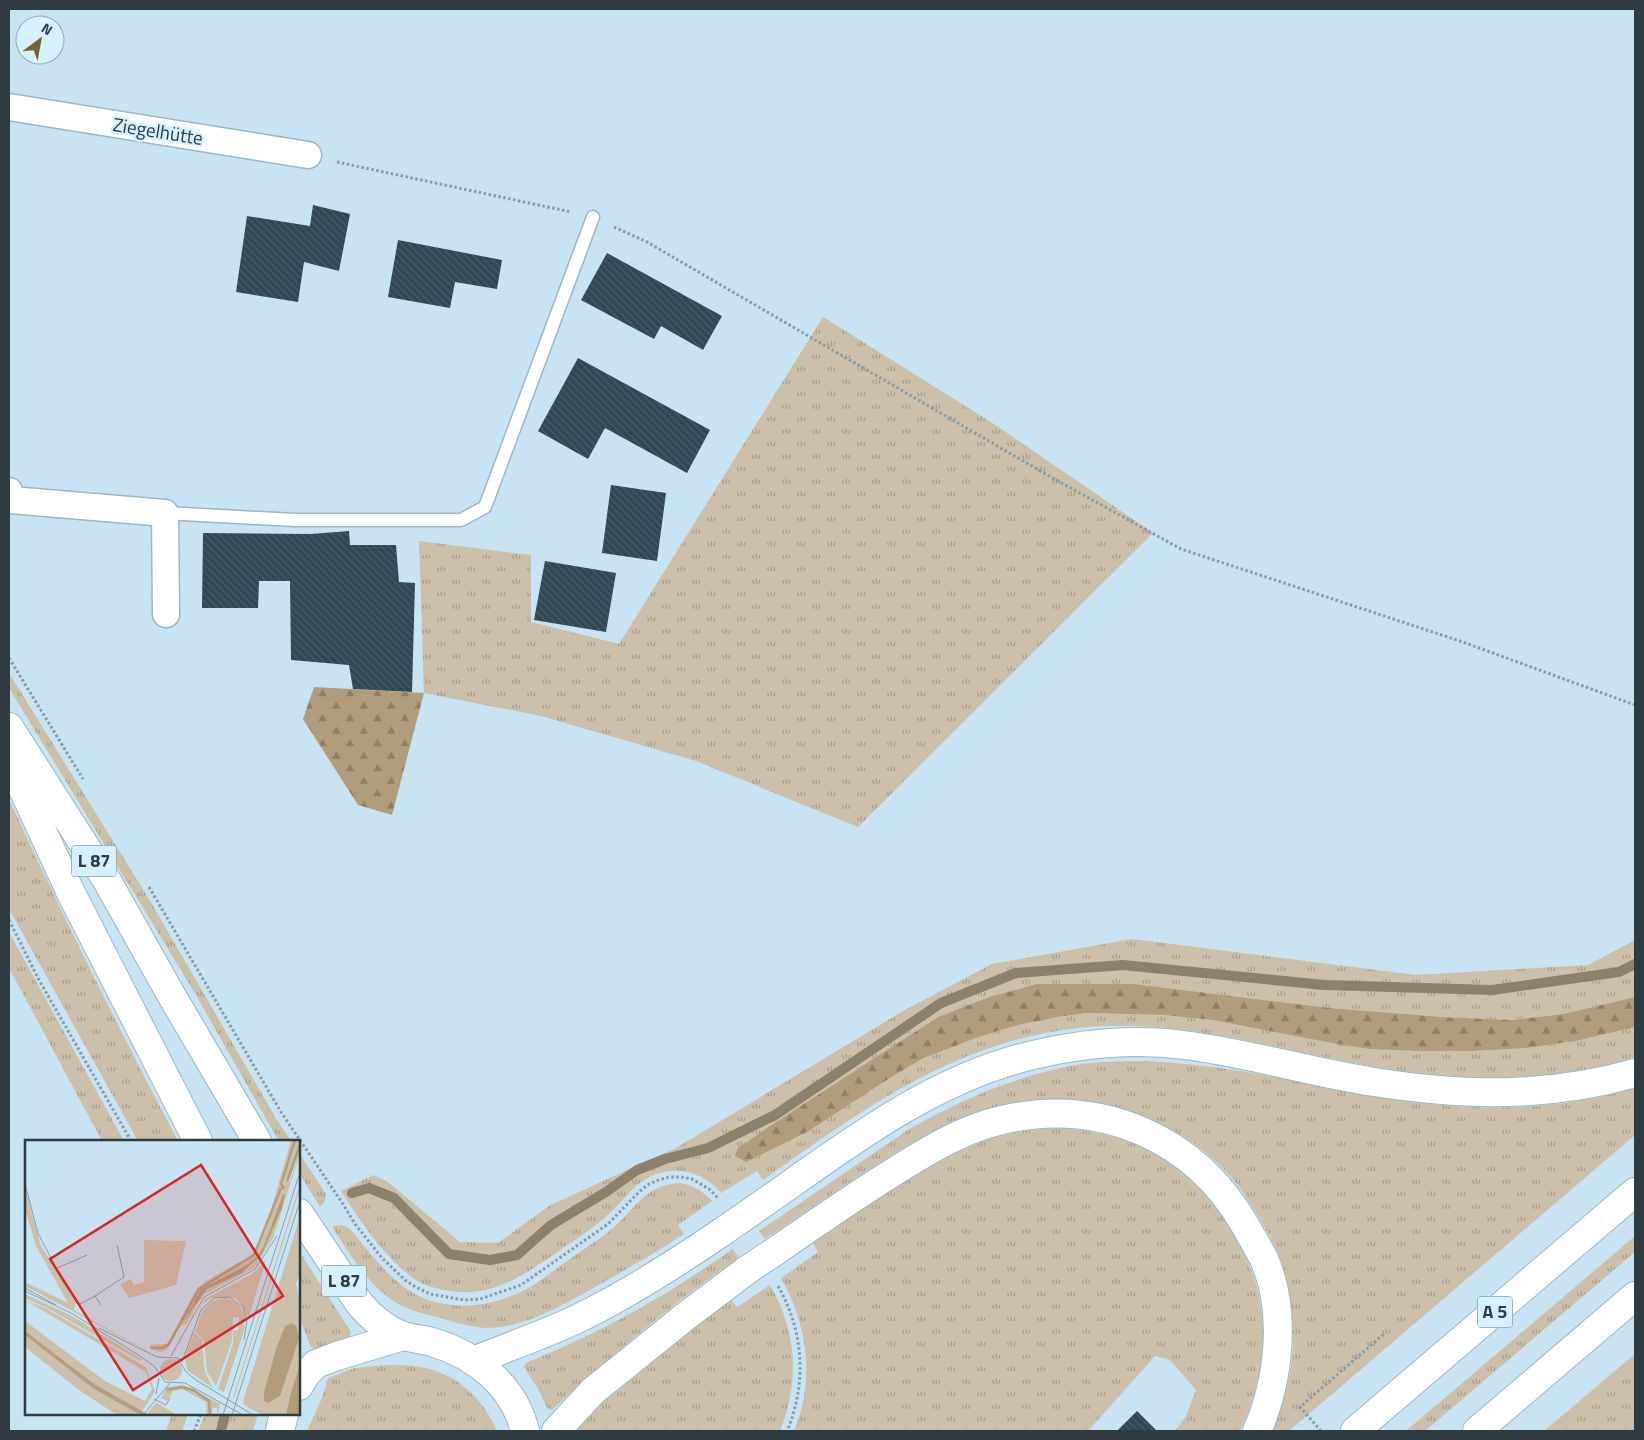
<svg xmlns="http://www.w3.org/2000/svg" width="1644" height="1440" viewBox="0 0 1644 1440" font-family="'Titillium Web',sans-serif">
<defs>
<pattern id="grass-tufts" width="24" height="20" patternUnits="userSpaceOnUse" patternTransform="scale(1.25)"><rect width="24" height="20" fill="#ccc0ab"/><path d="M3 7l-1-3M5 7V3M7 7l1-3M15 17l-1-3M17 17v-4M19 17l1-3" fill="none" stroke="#a69d8d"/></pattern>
<pattern id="forest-firs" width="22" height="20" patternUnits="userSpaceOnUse" patternTransform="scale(1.25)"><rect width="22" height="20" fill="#b19d7b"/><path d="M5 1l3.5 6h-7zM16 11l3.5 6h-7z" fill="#908166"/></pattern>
<pattern id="building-back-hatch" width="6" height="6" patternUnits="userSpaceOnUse" patternTransform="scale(1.25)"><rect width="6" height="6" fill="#304854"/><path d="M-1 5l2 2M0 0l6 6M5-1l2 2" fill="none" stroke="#465b65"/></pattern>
</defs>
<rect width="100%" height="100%" fill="#c8e3f1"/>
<g fill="url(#grass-tufts)">
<path d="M823,317L994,424L1153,533L858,827L696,761L541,716L424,693L419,541L531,555V622L619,644Z"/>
<path d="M9,673L149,899L277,1120L291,1141H279L277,1138L196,995L9,688Z"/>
<path d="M9,799C62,915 119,1029 178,1141H138L9,909Z"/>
<path d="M9,932L124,1141H102L9,968Z"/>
<path d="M1132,939L1416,975L1588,965L1635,940V997L1563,1014L1512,1020L1443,1017L1330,1008L1134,984L989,997L938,1017L869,1063L746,1162L809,1131L893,1076L924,1058L976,1038L1014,1026L1058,1017L1087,1013L1163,1015L1213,1020L1369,1049L1414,1051H1473L1527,1048L1576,1041L1635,1027V1057C1591,1071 1527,1080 1480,1079C1446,1077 1410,1072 1375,1067C1277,1050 1180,1017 1079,1028C955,1041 862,1110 763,1180L757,1171L721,1193C700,1167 664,1163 637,1185C625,1196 615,1210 602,1220C589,1231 573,1241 559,1251C524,1275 490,1300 445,1290C435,1288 425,1286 416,1280C386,1260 360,1221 341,1191L373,1175L388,1182L460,1242L498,1243L549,1206L640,1164L676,1148L903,1011L992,964Z"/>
<path d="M1147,1061C1186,1063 1225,1068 1264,1075C1300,1081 1336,1091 1372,1096C1460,1111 1549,1114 1635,1088V1135L1289,1431H1273C1283,1403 1293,1372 1293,1342C1292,1318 1291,1293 1284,1270C1278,1250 1267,1231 1256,1213C1248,1200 1241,1188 1231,1177C1174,1112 1083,1087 1001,1106C961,1114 923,1136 889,1157C846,1183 806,1212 765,1239L759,1231L908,1130C961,1099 1020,1074 1082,1064C1104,1061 1125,1061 1147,1061Z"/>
<path d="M1052,1128C1106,1129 1160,1147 1198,1185C1213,1200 1225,1219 1236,1238C1252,1265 1262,1295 1263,1328C1264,1364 1255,1398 1240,1431H1175L1186,1416L1196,1390L1170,1360L1155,1356L1088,1431H794C815,1381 808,1325 781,1278L818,1252L813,1243L877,1199L941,1159L989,1139L1022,1131Z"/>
<path d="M299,1153L326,1194L325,1201L320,1207L299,1173Z"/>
<path d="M680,1183C693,1185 703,1191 712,1201L678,1225L684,1234C655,1253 625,1270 595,1287C563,1305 525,1328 486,1328C470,1327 453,1322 438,1317C420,1313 403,1309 389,1298C365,1280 348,1251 332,1227C339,1224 343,1224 350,1229C368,1250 386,1276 410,1291C445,1313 488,1308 523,1291C538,1283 553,1271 567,1261C582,1250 599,1240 613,1228C637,1207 645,1185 680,1183Z"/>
<path d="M1635,1236V1252L1425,1431H1406Z"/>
<path d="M733,1249L739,1258C672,1303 611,1356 552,1410L547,1408L538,1389L524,1367L526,1363C547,1354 568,1345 589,1335C639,1311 687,1281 733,1249Z"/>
<path d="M299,1251L351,1332L349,1338L315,1349L311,1347L299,1317Z"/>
<path d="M770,1285C797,1331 800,1382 780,1431H573L589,1412L663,1350L731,1300L737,1307Z"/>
<path d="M1635,1354V1431H1544Z"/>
<path d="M385,1365C397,1365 408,1365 420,1367C456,1373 483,1398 497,1431H307L322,1398L328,1378L355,1368Z"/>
<path d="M172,1414H188L182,1431H166Z"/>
<path d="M205,1414H258L253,1431H198Z"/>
</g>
<g fill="url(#forest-firs)">
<path d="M314,687L424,693L392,815L358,805L303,719Z"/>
<path d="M1037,984H1134L1330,1008L1443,1017L1512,1020L1563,1014L1635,997V1027L1576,1041L1527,1048L1473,1051H1414L1369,1049L1332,1043L1213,1020L1163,1015L1087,1013L1058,1017L1014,1026L976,1038L924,1058L893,1076L809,1131L746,1162L735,1156L738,1148L770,1126L938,1017L989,997Z"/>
</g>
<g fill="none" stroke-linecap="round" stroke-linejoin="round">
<g stroke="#8c816b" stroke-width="10">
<path d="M352,1193L369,1188L394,1198L449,1254L490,1260L517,1255L551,1225L606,1192L637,1170L665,1159L708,1148L775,1115L941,1003L1016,973L1123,965L1324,985L1492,990L1619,972L1635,964"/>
<path d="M221,1431L225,1414"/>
</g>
</g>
<g fill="url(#building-back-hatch)">
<path d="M313,205L350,214L339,271L304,262L298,302L236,292L247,216L310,226Z"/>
<path d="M398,240L502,260L497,289L455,282L450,308L388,297Z"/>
<path d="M607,253L722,316L703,350L661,326L654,339L581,300Z"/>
<path d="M578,358L710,430L687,473L605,428L588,459L538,431Z"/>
<path d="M611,485L666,493L657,561L602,553Z"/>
<path d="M349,531L350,545H396L399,582L415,583L412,692L353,689L349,665L291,660L290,581H259L258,608H202L203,533L311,534Z"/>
<path d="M545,561L616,573L606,632L534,620Z"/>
<path d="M1137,1411L1157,1431H1117Z"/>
</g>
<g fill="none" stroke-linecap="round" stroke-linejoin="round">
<g stroke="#9db7c5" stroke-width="15">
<path id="lane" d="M165,513L295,520H461L485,507L593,217"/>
</g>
<g stroke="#9db7c5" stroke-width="29">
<g id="street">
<path d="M9,107L308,155"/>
<path d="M9,491L11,500L165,513L166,614"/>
</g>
</g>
<g stroke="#9db7c5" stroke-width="30">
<g id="primary">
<path d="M9,727L106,879L173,998L257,1141"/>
<path d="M9,759L70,891L198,1141"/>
<path d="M299,1213L359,1303C370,1316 385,1329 401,1335C411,1339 422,1339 432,1342C476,1355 514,1386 525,1431"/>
<path d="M299,1386L306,1374L316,1364L337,1356L403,1336"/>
<path d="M280,1431L284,1414"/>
</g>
</g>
<g stroke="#9db7c5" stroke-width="30">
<g id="highway">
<path d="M748,1214C834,1155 922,1083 1025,1057C1076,1044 1132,1038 1184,1045C1248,1053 1310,1072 1374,1082C1464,1096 1547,1098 1635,1073"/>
<path d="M774,1252C813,1225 852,1198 892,1173C927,1151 962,1129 1002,1120C1101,1097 1195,1138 1245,1225C1251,1236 1258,1247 1264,1259C1287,1311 1279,1381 1257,1431"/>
<path d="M473,1361C508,1347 543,1335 577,1319C627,1295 675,1264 722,1232"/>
<path d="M556,1431L593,1391L686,1316L747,1270"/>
<path d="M1355,1431L1635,1192"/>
<path d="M1477,1431L1635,1296"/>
</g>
</g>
<g stroke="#889ca7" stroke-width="3" stroke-dasharray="2.5 2.5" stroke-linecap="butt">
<path d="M337,162L571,212"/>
<path d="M614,227L647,242L1042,472L1181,549L1460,641L1635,705"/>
<path d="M9,658L83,779"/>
<path d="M149,887L281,1112L343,1204L355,1224L382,1258L405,1280L414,1286L430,1294L464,1300L480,1299L521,1285L608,1224L640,1191L649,1184L659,1180L669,1177H681L692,1179L709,1189L718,1198"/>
<path d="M9,920L39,980L131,1141"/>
<path d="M778,1286C804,1331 807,1384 787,1431"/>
<path d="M194,1431L201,1414"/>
<path d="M1321,1431L1300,1407L1385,1333"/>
</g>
<use href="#lane" stroke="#fff" stroke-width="12"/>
<use href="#street" stroke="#fff" stroke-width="26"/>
<use href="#primary" stroke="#fff" stroke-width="28"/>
<use href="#highway" stroke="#fff" stroke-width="28"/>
<g stroke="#9db7c5" stroke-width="30" stroke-linecap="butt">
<g id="highway-bridge">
<path d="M722,1232L748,1214"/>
<path d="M747,1270L774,1252"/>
</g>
</g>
<use href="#highway-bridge" stroke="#fff" stroke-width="28"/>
</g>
<g text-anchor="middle" stroke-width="5" stroke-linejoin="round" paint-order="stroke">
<g fill="#d5f0ff" stroke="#62717a" stroke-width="1">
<rect x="71.5" y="845.5" width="45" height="31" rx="4"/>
<rect x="321.5" y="1265.5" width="45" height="31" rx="4"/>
<rect x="1477.5" y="1296.5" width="35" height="31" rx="4"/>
</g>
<g font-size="18" font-weight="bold" fill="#303b41">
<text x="94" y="867">L 87</text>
<text x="344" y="1287">L 87</text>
<text x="1495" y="1318">A 5</text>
</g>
<g font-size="19" fill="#303b41" stroke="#d5f0ff">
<text transform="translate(158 131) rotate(9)" y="7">Ziegelhütte</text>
</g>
</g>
<g transform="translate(25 1140)">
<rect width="275" height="275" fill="#c8e3f1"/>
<path d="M266,0H275L261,42H265L275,9V14L248,98L229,128L178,155L162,183L152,189L142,210L136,212L124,208L126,205L142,204L171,150L182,140L226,116L240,91ZM258,55L260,56L257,68L233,120L215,134L182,149L158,181L176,149L222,125L232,117L239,105ZM275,44V49L209,258L208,257ZM0,48L16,106L51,162L49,170L123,211L0,146V142L43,163L11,106L0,69ZM275,76V132L271,144L275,160V275H237L218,264L219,258ZM119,100L161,101L151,145L104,158L95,144L106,139L109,145L119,142ZM241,120L224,177L211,158H186L178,164L165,188L180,159L227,134ZM0,154L47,176L118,220L115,221L24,169L0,158ZM202,158L213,164L220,174L219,191L199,252L193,249L208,203V190H213L214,177H208L207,201L191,246L182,232L179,201L170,191L177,172L187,161ZM0,160L22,169L121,227L130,251L115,275H92L54,250L0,207V181L80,241L120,261L127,249L121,232ZM169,192L177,200L180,232L188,248L163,231L160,219ZM135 230a11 11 0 1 1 22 0a11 11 0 1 1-22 0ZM159,245L195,264L193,275L192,268H188L186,275H182L181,262L157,249L148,251L142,261L136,258L142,247ZM131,263H132L152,275L122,274Z" fill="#ccc0ab" fill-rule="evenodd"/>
<path d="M275,1V9L263,43L261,40ZM258,54L260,55L257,68L236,116L215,134L182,149L158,182L176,149L222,125L232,117L239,105ZM266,183L271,186L274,198L255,256L243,263L239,261V252L252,206L260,187ZM275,224V275H261L266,253Z" fill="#b19d7b"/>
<path d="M0,191L69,244L124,275H116L69,249L0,195Z" fill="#b39f7d"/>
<path fill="none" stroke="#b39f7d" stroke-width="2.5" d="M259,49L256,44L270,0M126,208H138L144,204L174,149L229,115L256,48M142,250L156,247L168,250L184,261L185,275"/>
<path fill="none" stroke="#8ba0ab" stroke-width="1" d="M0,44L13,93L40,145L55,164L70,156L76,165M30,129L62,115M0,148L31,165M0,151L48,174L118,218L130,227L140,242L160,243L218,275M70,156L99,137L92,105M74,188L132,217L153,218L161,232L171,240L228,275M146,216L179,157L230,129L252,96M157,222L176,170L189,158L204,157L218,167L222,180L219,200M131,254L134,238M129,259L141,265L145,258M118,275L145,243M198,275L275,32M207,275L275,61"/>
<path fill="#d62828" fill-opacity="0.15" stroke="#d62828" stroke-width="2.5" d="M176,25L258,156L108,250L25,119Z"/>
<rect width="275" height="275" fill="none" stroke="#303b41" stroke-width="2.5"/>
</g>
<rect width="1644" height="1440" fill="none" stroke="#303b41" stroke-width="20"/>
<g transform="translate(40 40) rotate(32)"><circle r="24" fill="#d5f0ff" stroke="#93a8b3"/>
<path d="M0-4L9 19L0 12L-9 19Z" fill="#7a6132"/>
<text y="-8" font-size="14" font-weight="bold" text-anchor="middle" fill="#303b41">N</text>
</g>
</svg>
